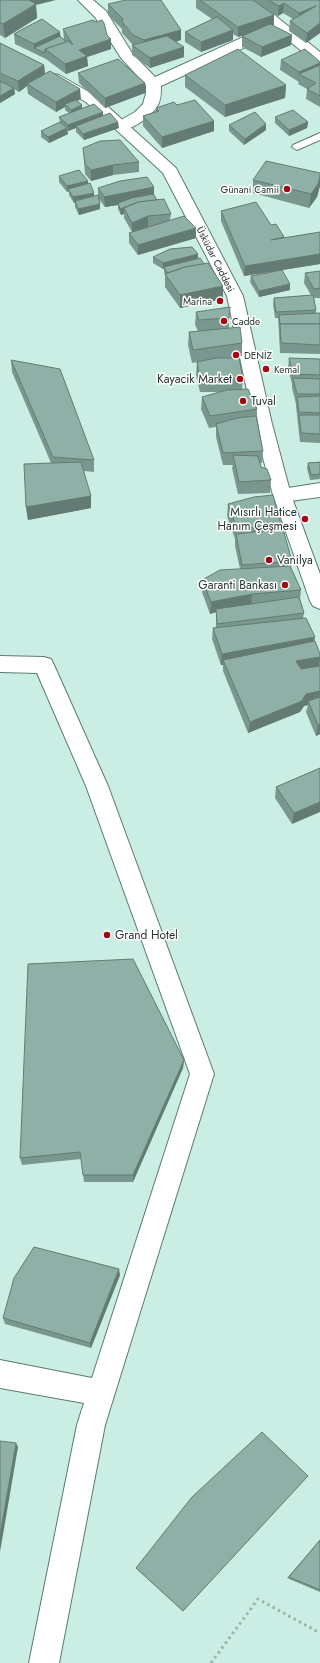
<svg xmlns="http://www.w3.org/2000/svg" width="320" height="1663" viewBox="0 0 320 1663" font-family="Jost,sans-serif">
<rect width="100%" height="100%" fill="#cbeee4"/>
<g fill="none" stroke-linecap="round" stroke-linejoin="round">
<g stroke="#5a7a72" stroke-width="2">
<path id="service" d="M320,133V140L297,150L292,147L293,145Z"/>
</g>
<g stroke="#5a7a72" stroke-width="2">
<g id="minor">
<path d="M78,0H93L106,11L132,53L155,77L270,25L240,0H256L320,52V63L315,62L278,32L161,86C161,93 161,99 158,105C151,117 130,133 116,129L113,126L116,123L135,112L143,104L146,93V85L121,58L95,17Z"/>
<path d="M320,483V497L282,502L275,500L273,495L275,490Z"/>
<path d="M0,656L44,657L51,659L54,665L108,786L214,1074L105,1425L59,1663H29L77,1425L84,1403L0,1388V1360L92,1378L190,1074L86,786L37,673L0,672Z"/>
</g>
</g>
<g stroke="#5a7a72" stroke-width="2">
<path id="secondary" d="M54,74L59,75L96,96L176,168L243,296L272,424L291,495L320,574V609L313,606L310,601L273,495L254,424L227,296L163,173L86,102L49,81L47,78L49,75Z"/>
</g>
<path stroke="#98b5ad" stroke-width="3" stroke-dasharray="2.5 3.5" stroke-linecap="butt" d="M211,1663L258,1599L320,1633"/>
<use href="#service" fill="#fff" fill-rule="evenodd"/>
<use href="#minor" fill="#fff" fill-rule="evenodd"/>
<use href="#secondary" fill="#fff" fill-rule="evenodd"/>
</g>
<g fill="#7a978f">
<path d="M0,0L36,5L37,18L5,38L0,35Z"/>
<path d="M196,0H319L320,1V33L306,43L289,31L290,21L293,19L283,13L278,16L267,10L274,15V25L273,26L292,35L291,45L261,57L242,47V36L247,34L238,37L233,34V40L201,52L185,42V32L212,19L196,8Z"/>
<path d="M108,4L181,30V40L176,42L184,47V57L150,68L132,55V45H133L122,33V29L108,15Z"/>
<path d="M63,29L107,35L111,49L87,57L88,66L66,74L46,59L15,44L14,34L60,36L64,40Z"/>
<path d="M0,43L44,65L45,73L81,99L77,101L82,105V108L103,112V116L119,128L84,140L76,132V128L68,131H67L68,134L49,143L41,137V131L60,122L59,117L69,113L65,110V107L56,112L28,94L27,86L19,92L14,89L15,94L0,103Z"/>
<path d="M281,60L320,62V107L306,99L307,89L298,84L299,82L280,70Z"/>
<path d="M78,73L145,83V93L105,108L79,83Z"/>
<path d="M185,75L286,85L285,98L225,117L185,87Z"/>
<path d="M156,108L214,121V131L162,148L143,126V116L156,111Z"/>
<path d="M275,117L308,122L307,128L289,136L275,123Z"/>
<path d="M266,124V130L244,145L229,131V125Z"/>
<path d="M83,148L139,162V172L113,175L91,181L85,174Z"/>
<path d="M59,176L88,181V184L94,196L98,197V188L154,187V194L157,200L171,214L170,220L196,238L138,255L129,243V233L132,232L124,218V214L121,215L118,209V205L105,207L98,198L100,204V209L79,215L75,207V203H74L69,195V191L67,192L59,182Z"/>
<path d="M253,180L320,186L317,197L309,208L253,193Z"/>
<path d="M221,211L271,225L284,237V238L320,232V264L244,276L221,221Z"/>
<path d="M153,257L198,259L223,299L180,308L165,287V275L164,272V269H163L153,263Z"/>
<path d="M320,271V298H314L316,310V313L320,317V354L280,353L279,334L278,318H275L273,304L274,298L311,295L304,283L305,273Z"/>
<path d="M251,276L290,290L259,297L250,282Z"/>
<path d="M196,312L229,318V328L242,343V356L229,358L243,378L242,390L257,409V416L263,451L262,463H260L261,467L271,480L270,493L238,494L232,468L233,465H223L216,437V427L209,428L201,409L202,397L222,392H200L196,375L197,362L192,363L188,345L189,332L198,331L195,325Z"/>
<path d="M289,358L320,359V443L300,442L296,406V404L292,388V384L288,368Z"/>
<path d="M11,360L94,460V472L84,471L91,508L28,520L26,507L51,463L12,372Z"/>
<path d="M320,462V479L310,480L307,468L308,463Z"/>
<path d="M228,504L281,524L280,530L292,561L291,568L301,590L300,599L304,613L303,619L320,654V734L316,736L306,712L308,705L304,706L300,712L248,733L223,671V665H221L212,639L213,628L216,627V612L210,614L202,592V580L240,569L235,546V539L227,516Z"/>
<path d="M320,768L292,824L275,798L276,787Z"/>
<path d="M184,1060L183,1068L133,1182H84L81,1159L22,1165L20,1158Z"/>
<path d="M120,1275L91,1348L5,1324L3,1318Z"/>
<path d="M262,1432L183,1611L137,1569L136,1568Z"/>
<path d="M320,1540V1592L287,1578Z"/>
</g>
<g fill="#637b74">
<path d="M28,0H56L36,5L37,18L5,38L3,24Z"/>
<path d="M284,3L283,13L278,16L279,6Z"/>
<path d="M316,6L298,23L299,13Z"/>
<path d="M274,15V25L238,37V27Z"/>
<path d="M320,23V33L306,43L307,33Z"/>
<path d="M181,30V40L144,50V40Z"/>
<path d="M233,30V40L201,52V42Z"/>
<path d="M60,32L61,42L34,48V44Z"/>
<path d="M292,35L291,45L261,57L262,47Z"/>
<path d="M111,39V49L87,57L88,66L66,74L65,64L79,50Z"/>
<path d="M184,47V57L150,68V58Z"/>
<path d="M320,63V73L299,74L298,82L299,72Z"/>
<path d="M44,65L45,75L27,84V86L19,92L18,81Z"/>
<path d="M145,83V93L105,108V98Z"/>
<path d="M286,85L285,98L225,117V105Z"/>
<path d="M14,88L15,94L0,103V96Z"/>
<path d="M80,89L81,99L67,106L65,104V107L56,112V102Z"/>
<path d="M82,105V111L71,116V110Z"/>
<path d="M103,112V118L76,126V128L68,131V125Z"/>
<path d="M214,121V131L162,148V137Z"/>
<path d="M118,122L119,128L84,140L83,134Z"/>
<path d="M308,122L307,128L289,136V130Z"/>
<path d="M266,124V130L244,145L245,139Z"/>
<path d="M67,128L68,134L49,143L48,137Z"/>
<path d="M113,165V175L91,181V170Z"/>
<path d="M320,176V186L317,197L309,208L311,194Z"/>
<path d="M88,181V187L68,189L69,191L67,192V186Z"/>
<path d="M154,187V197L118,203V205L105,207L104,197Z"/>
<path d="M94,193V199L75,201V203H74L73,197Z"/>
<path d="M139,203L124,208V214L121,215L120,209Z"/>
<path d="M100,204V209L79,215L78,209Z"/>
<path d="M148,216V227L132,233V223Z"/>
<path d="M196,228V238L138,255V245Z"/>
<path d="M198,254V260L164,267V269H163V263Z"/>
<path d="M320,254V264L244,276L245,266Z"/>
<path d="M290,284V290L259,297V291Z"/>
<path d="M223,286V299L180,308V295Z"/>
<path d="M91,496V508L28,520L26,507Z"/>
<path d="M252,594L251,606L216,609V612L210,614L211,602Z"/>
<path d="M315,637L313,649L223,660V665H221L222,654Z"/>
<path d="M320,657L319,668L295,673L296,661Z"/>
<path d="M320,691V701H308V705L304,706L300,712L248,733L250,722L306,694Z"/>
<path d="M320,724V734L316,736L318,725Z"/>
<path d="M320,802V812L292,824L294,813Z"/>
<path d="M184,1060L183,1068L133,1182V1175Z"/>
<path d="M119,1269L120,1275L91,1348L90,1343Z"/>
<path d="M16,1443L18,1447L0,1552V1535Z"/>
</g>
<g fill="#8eb0a6" stroke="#637b74">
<path d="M0,0H29L36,4L3,24L0,22Z"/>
<path d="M126,0H161L181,30L144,40L133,35L122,22L123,19L108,4Z"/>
<path d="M200,0H253L274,15L238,27Z"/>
<path d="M268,0H319L320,1V23L307,33L290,21L316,6L299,13L284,3L279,6Z"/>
<path d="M217,17L233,30L201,42L185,32Z"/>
<path d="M42,19L60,32L34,44L14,34L19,31Z"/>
<path d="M93,20L96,22L102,20L104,23L107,35L111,39L79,50L87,56L65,64L45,49L68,41L73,45L63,29Z"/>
<path d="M270,24L292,35L262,47L242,36Z"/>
<path d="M60,36L66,42L45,49V53L34,48Z"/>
<path d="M167,36L184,47L150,58L132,45Z"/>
<path d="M0,43L44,65L18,81L0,73Z"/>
<path d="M238,49L286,85L225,105L185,75Z"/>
<path d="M305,49L320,62V63L299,72L281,60Z"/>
<path d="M118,59L145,83L105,98L78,73Z"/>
<path d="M320,65V96L307,89L316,83L299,74Z"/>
<path d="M50,71L80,89L56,102L27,84Z"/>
<path d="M0,81L14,88L0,96Z"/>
<path d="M76,100L82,105L71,110L65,104Z"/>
<path d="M195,100L214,121L162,137L143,116L159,111L156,108L174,102L177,105Z"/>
<path d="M94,104L103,112L68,125L59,117Z"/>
<path d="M293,110L308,122L289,130L275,117Z"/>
<path d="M255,112L266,124L245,139L229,125Z"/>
<path d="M110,113L118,122L83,134L76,126Z"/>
<path d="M60,122L67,128L48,137L41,131Z"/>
<path d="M120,140L139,162L113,165L91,170L85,164L83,148L100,141Z"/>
<path d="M266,161L320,173V176L318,184L311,194L253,180Z"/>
<path d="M79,170L88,181L67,186L59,176Z"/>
<path d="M147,177L154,187L104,197L98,188L120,181Z"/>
<path d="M90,183L94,193L73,197L68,189Z"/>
<path d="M153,194L157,200L138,202L120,209L118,203L132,198Z"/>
<path d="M98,195L100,204L78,209L75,201Z"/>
<path d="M164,199L171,214L148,216L132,223L124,208L138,202Z"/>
<path d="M256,202L271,225L276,224L284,237L271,240L320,232V254L245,266L221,211Z"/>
<path d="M184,216L196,228L138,245L129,233Z"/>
<path d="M192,247L198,254L163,263L153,257L170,249Z"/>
<path d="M200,258L204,264L185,267L167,273L164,267Z"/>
<path d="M208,263L223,286L180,295L165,274L185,267Z"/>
<path d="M282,270L290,284L259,291L251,276Z"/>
<path d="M320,271V288L314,289L305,273Z"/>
<path d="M313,295L316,310L276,312L274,298Z"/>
<path d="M230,307L229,318L199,320L196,312Z"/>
<path d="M320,313V324H280L279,315Z"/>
<path d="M280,324H320V345L281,343Z"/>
<path d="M240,327L242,343L193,350L189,332Z"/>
<path d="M216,358H239L243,378L200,380L197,362Z"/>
<path d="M289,358L320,359V375L293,374Z"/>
<path d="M11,360L60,369L94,460L53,457Z"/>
<path d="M293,378L320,379V394H297Z"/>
<path d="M248,389L257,409L210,416L202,397L227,390Z"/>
<path d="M320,396V413L299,412L297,397Z"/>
<path d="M299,415H320V434L301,433Z"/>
<path d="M256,416L263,451L223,453L216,424L237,418Z"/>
<path d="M233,455L258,456L261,467L267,469L271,480L239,482Z"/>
<path d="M81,462L91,496L26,507L24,464Z"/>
<path d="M320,462V474L311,475L308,463Z"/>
<path d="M273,495L281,524L237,529L228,504L254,497Z"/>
<path d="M283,529L292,561L242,565L236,534Z"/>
<path d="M290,566L301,590L252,594L211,602L202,580L220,570Z"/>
<path d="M299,597L304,613L217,624L216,609Z"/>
<path d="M306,618L315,637L222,654L213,628Z"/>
<path d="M315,641L320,654V657L296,661L301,669L320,666V691L306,694L302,701L250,722L223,660Z"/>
<path d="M320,697V724L318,725L308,701Z"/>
<path d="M320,768V802L294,813L276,787Z"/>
<path d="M133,959L184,1060L133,1175H83L80,1152L20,1158L28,964Z"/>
<path d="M34,1247L119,1269L90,1343L3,1318L14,1278Z"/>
<path d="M262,1432L308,1476L183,1611L136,1568L192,1497Z"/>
<path d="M0,1441L16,1443L0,1535Z"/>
<path d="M320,1540V1590L289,1577Z"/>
</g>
<g fill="#a20813" stroke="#fff" stroke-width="1.5">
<circle cx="287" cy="189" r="4"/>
<circle cx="220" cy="301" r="4"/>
<circle cx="224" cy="321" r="4"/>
<circle cx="236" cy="355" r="4"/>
<circle cx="266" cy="369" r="4"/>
<circle cx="240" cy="379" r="4"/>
<circle cx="243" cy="401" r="4"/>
<circle cx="305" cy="519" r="4"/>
<circle cx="269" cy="560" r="4"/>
<circle cx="285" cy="585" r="4"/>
<circle cx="107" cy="935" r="4"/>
</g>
<g text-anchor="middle" stroke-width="3" stroke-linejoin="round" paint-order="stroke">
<g font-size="10" fill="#263430" stroke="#fff" text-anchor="start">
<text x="279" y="193" text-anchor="end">Günani Camii</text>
<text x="212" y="305" text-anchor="end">Marina</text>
<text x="232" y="325">Cadde</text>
<text x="244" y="359">DENİZ</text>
<text x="274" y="373">Kemal</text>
</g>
<g font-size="10" fill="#263430" stroke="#fff">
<text transform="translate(216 259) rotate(63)" y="4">Üsküdar Caddesi</text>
</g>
<g font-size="12" fill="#263430" stroke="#fff" text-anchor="end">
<text x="232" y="383">Kayacik Market</text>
<text x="251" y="405" text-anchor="start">Tuval</text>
<text x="297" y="516">Mısırlı Hatice<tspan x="297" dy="14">Hanım Çeşmesi</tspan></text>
<text x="277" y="564" text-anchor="start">Vanilya</text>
<text x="277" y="589">Garanti Bankası</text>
<text x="115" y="939" text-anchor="start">Grand Hotel</text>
</g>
</g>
</svg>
